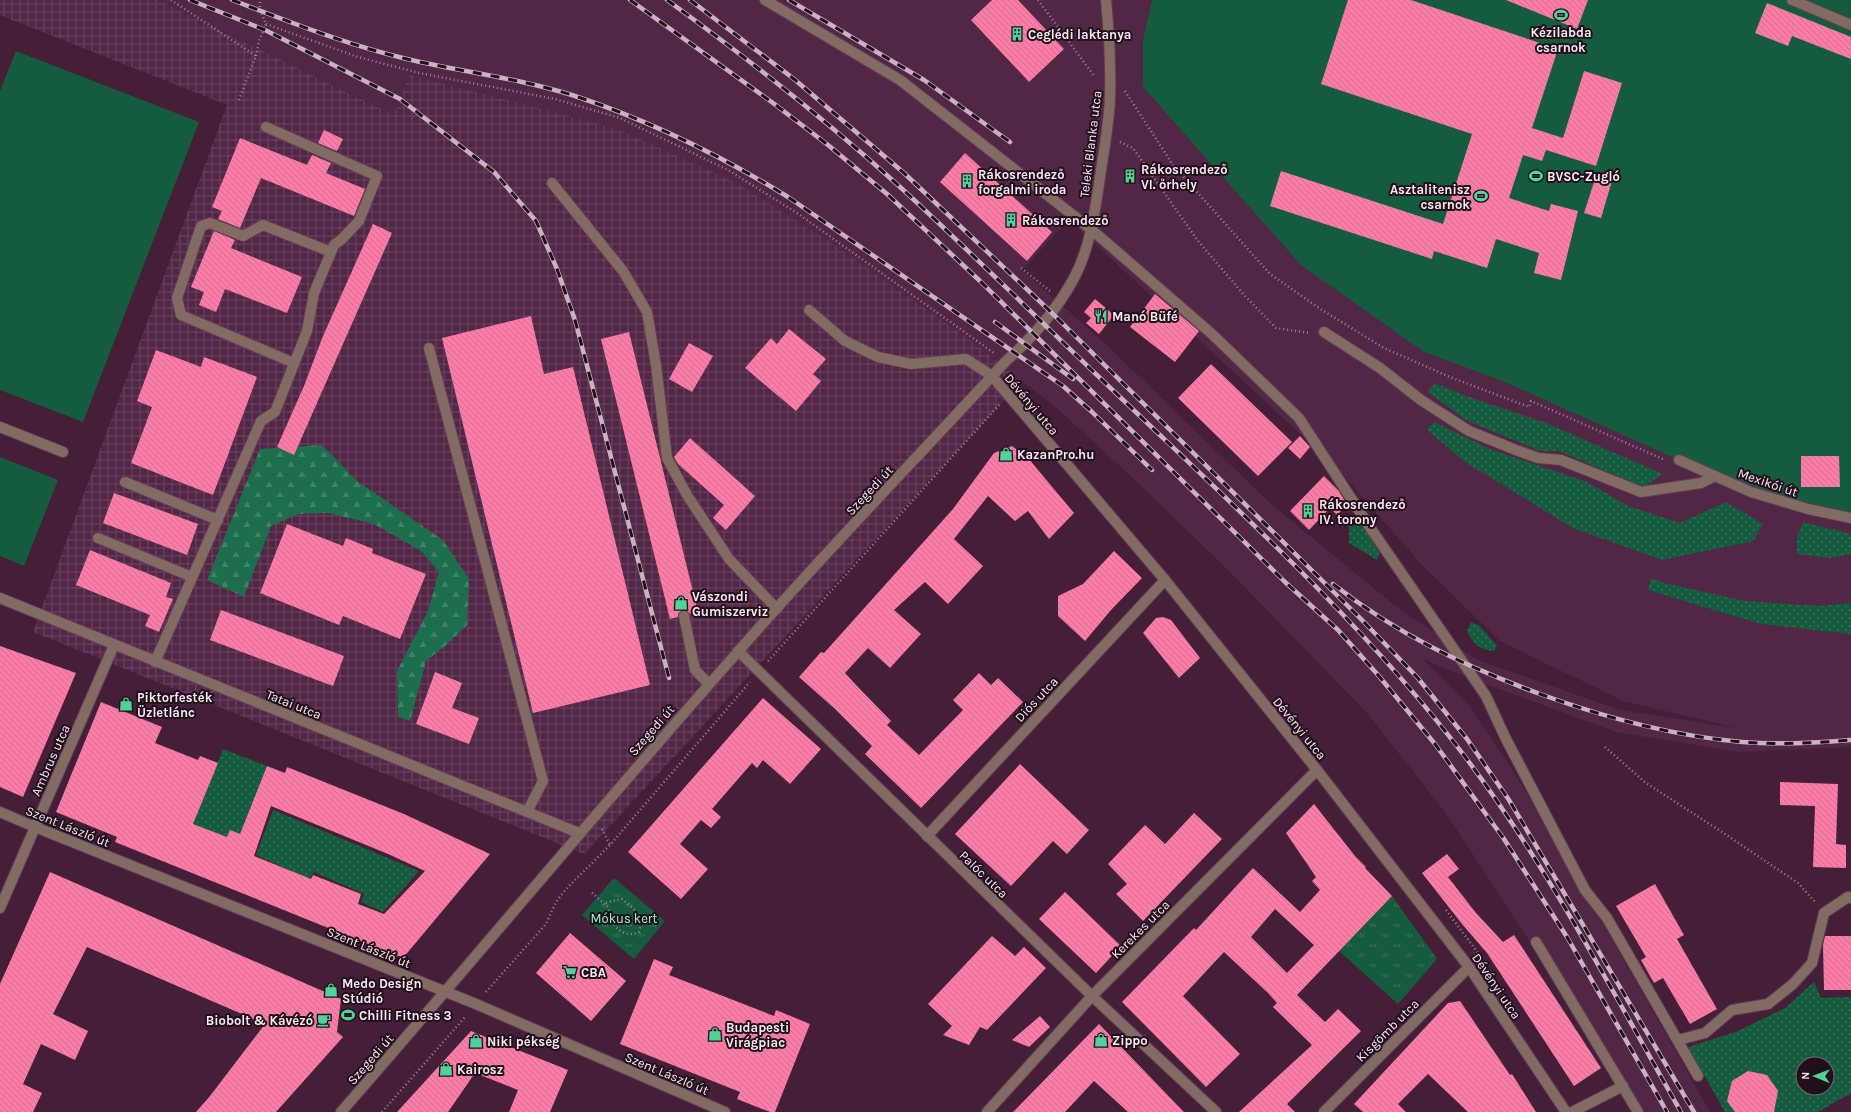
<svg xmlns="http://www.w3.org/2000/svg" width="1851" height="1112" viewBox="0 0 1851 1112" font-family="Karla,sans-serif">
<defs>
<pattern id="industrial-grid" width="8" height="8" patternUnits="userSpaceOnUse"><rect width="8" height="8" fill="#522645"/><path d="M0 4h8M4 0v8" fill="none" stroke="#6c4660"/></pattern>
<pattern id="grass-dots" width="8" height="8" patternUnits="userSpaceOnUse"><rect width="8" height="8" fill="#155c3e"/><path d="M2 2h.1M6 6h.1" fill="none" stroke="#38735a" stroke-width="1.8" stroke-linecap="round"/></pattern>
<pattern id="forest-firs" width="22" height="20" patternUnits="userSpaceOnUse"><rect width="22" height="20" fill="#1c6e4c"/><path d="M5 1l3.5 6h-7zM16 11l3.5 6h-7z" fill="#3e8366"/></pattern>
<pattern id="park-tufts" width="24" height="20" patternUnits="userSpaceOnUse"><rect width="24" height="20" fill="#155c3e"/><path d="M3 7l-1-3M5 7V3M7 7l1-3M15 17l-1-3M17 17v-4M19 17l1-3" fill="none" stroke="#38735a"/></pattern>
<pattern id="building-back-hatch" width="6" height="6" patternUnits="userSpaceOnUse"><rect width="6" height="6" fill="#fb7da7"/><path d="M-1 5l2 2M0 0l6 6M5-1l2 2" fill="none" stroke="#cf6f90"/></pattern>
</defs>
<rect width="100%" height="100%" fill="#451e38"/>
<path fill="#522645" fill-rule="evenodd" d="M159,0H1152L1143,39L1424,352L1502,381L1672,457L1755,491L1851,514V747L1738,752L1616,732L1471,679L1423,659L1468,704L1510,766L1555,839L1710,1112H1632L1538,954L1445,812L1367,713L1228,570L1139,484L1060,411L968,338L830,242L405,84L395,115ZM1069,220L1336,467L1422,565L1500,641L1623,701L1736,728L1620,710L1478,660L1403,612L1271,504L1110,348L1022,270Z"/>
<path fill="url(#industrial-grid)" d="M0,0H159L394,115L409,75L615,128L735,182L830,242L968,338L1022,381L584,854L33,632L227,105L0,15Z"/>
<g fill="url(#grass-dots)" fill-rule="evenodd">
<path d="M1434,383L1477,400L1546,423L1663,474L1643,487L1559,451H1540L1466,420L1428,392Z"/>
<path d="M1434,422L1492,450L1587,482L1628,506L1680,523L1726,502L1763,524L1753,541L1662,560L1573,528L1465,462L1427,430Z"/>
<path d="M1359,520L1380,552L1377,560L1349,543V525Z"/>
<path d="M1803,522L1851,534V554L1831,558L1797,554V537Z"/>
<path d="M1651,578L1664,583L1745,601L1820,606L1851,603V634L1761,624L1648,590Z"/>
<path d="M1471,622L1480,626L1497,646L1494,651C1480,650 1473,644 1467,631Z"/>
<path d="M223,749L267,766L240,834L227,837L193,824Z"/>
<path d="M273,810L419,871L383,912L361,902L364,894L314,872L309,879L256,855Z"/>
<path d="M1814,982L1821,998L1851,997V1093L1818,1112H1725L1688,1047L1736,1032L1785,1008ZM1803,1064H1827V1088H1803Z"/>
</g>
<path fill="url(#forest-firs)" d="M322,445L357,481L443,540L469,579L467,625L445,646L426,661L410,721L398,717L397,671L428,611L439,572L421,551L374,524L328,513L298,514L271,526L244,597L207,580L260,449Z"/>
<g fill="url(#park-tufts)">
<path d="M614,878L665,921L634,959L582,915Z"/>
<path d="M1392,896L1437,959L1398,1004L1338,950Z"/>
</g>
<g fill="#155c3e">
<path d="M1152,0H1851V514L1755,491L1672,457L1502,381L1424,352L1301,265L1143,87V39Z"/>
<path d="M16,51L199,122L83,422L0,390V91Z"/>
<path d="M0,457L58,480L24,566L0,556Z"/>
</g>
<g fill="url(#building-back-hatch)" fill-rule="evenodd">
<path d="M992,0H1018L1064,49L1029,82L971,20Z"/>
<path d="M1348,0H1411L1558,49L1532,128L1563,138L1584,71L1622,83L1596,166L1546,150L1542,161L1523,155L1509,198L1549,211L1551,204L1578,211L1561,280L1534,273L1539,253L1496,239L1487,268L1434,251L1432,259L1270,206L1281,171L1443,224L1472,134L1321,84Z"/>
<path d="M1506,0H1588L1577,29Z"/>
<path d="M1767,3L1851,37V59L1792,36L1788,46L1755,33Z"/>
<path d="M324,130L343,139L337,151L318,143Z"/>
<path d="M240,138L307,165L312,155L331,163L326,173L365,189L354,216L261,178L240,228L218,219L222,211L212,207Z"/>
<path d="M965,153L1052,232L1027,261L940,182Z"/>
<path d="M1596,176L1612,181L1601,218L1584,213Z"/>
<path d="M373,224L392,233L294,455L277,447L304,386L323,336Z"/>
<path d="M214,231L235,240L231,248L302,277L287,313L225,289L216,312L199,305L204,292L191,287Z"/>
<path d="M1155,294L1199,331L1175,362L1130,327Z"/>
<path d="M1095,299L1114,315L1099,334L1086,323L1091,318L1084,312Z"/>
<path d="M531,316L544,374L573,367L650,685L533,713L442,338Z"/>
<path d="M789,329L826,359L813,374L821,381L796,411L745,368L771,338L777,344Z"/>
<path d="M629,332L698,612L690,614L686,610H682L678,614V617L670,619L601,339Z"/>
<path d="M689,343L713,356L692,392L669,379Z"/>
<path d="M156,350L201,367L204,357L257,377L213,495L131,463L152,407L137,401Z"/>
<path d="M1211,364L1292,442L1258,476L1178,398Z"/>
<path d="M1300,436L1310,447L1300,459L1288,448Z"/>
<path d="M690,438L755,496L726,530L713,518L724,505L678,464L674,457Z"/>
<path d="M1012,446L1028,458L1074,513L1049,539L1028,511L1015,521L988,496L954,539L983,566L948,604L925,582L894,610L921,634L890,668L868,648L845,673L857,686L891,721L887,725L919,755L963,710L953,700L979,673L991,685L998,678L1023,702L921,808L865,754L872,746L835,709L799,677L821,652L824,653L953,509L994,453Z"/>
<path d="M1801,456H1839L1840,487H1801Z"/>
<path d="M1324,476L1339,491L1347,505L1337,515L1330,508L1309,530L1290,511Z"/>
<path d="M114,493L198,524L187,555L103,523Z"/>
<path d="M287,524L343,546L346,538L373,549L372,553L426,574L400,639L343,616L339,625L260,593Z"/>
<path d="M90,550L171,583L166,597L173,599L159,632L145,626L150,615L76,585Z"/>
<path d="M1114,551L1142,578L1111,610L1085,641L1058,616V596L1083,584Z"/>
<path d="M221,610L344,656L333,686L210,640Z"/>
<path d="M1163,617L1171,620L1200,658L1179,678L1143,633L1156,618Z"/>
<path d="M0,646L76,673L23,797L0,787Z"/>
<path d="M435,672L462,683L452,708L479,718L469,744L416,724Z"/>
<path d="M763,698L821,749L790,784L763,760L757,768L752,763L712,809L721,817L711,828L701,820L680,844L708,869L681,899L628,852Z"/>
<path d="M101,702L162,727L155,743L198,760L200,756L218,763L193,824L227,837L230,830L240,834L267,766L285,773L287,767L404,814L490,854L403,958L353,938L115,842L117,837L56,812ZM271,806L388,854L425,871L384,914L358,904L361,894L313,875L311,879L254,856Z"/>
<path d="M1020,764L1089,830L1067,854L1053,841L1011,886L955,834Z"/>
<path d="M1780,782L1838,784L1836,844L1846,845V868L1813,867L1815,806L1780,805Z"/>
<path d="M1314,804L1355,856L1366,867L1365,868L1392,896L1297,995L1325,1022L1338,1009L1361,1031L1287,1104L1295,1112H1239L1312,1045L1273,1007L1277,1003L1268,993L1224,952L1183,996L1240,1054L1206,1087L1122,1002L1194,928L1196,930L1253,868L1300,912L1320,890L1312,881L1316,877L1286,833ZM1275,909L1314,945L1287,973L1251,937Z"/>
<path d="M1194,813L1222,839L1143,921L1116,894L1127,884L1108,864L1145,825L1165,844Z"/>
<path d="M1447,854L1459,869L1448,877L1476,913L1503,942L1514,935L1601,1068L1574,1086L1487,953L1462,924L1422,873Z"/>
<path d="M50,872L341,999L337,1032L343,1037L276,1112H196L210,1096L265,1024L87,947L53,1014L88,1031L75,1060L41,1044L23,1084L42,1093L33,1112H0V984Z"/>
<path d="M1655,884L1684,935L1677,939L1717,1009L1690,1024L1663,978L1654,983L1641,960L1646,957L1616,906Z"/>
<path d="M1065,892L1121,946L1096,973L1039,919Z"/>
<path d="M570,933L626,981L591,1021L536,973Z"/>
<path d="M992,936L1015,956L1024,947L1046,968L987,1030L980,1027L969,1045L943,1035L952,1026L928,1004Z"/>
<path d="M1825,936H1851V990H1824L1823,945Z"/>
<path d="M654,959L673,967L669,975L774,1016L776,1010L810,1024L775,1112H770L737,1099L740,1092L620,1044Z"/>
<path d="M1460,1001L1510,1075L1512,1074L1536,1112H1468L1428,1074L1398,1104L1406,1112H1363L1354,1104L1448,1003Z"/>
<path d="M1040,1016L1050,1027L1029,1047L1012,1040Z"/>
<path d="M1099,1024L1184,1112H1128L1094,1081L1065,1112H1013Z"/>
<path d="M471,1031L568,1070L550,1112H509L518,1090L475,1073L448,1112H397Z"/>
<path d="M1748,1071L1767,1075L1778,1091L1774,1112H1735L1727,1101L1732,1081Z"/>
</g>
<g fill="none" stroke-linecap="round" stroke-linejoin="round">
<g stroke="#633e56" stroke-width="12">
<g id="service">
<path d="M765,0L900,80L1092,230L1212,334L1299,418L1369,526L1486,696L1505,737L1585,890L1607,918L1698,1076"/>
<path d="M1792,0L1851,25"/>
<path d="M552,183L623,271L647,312L656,365L667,458L687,495L729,559L777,609"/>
<path d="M809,310L845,341L878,357L911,364L966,359L992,376"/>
<path d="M1324,332L1380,368L1421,400L1469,431L1516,450L1538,458L1561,460L1641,492L1701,483L1715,476"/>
<path d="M429,348L543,781L527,812"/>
<path d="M294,363L181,315L177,298L201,226L210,223L243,236L263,225L331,252"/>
<path d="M0,427L63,452"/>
<path d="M1679,460L1751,492L1808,509L1851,518"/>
<path d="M125,482L218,520"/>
<path d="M98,538L192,577"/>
<path d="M684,616L695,670L709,684"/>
<path d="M155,662L261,421L275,412L307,331L314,293L334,245L342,239L359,221L377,176L266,127"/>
<path d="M1536,942L1638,1112"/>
<path d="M1678,1040L1705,1033L1732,1010L1768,1004L1793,984L1812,963L1824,913L1848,897L1851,898"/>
<path d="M1572,1112L1623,1086"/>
</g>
</g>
<g stroke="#633e56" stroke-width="12">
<g id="minor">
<path d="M992,376L1165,580L1317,770L1469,967L1566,1112"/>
<path d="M0,598L579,833"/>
<path d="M738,651L1092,996L1216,1112"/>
<path d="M0,812L35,827L476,1004L725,1112"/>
<path d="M927,836L1165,580"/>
<path d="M0,908L114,645"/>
<path d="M341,1112C474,960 602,805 736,654C823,554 916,459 1006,361C1032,338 1056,311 1073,280C1089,251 1094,217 1099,184C1103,155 1109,126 1110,97C1111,65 1109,32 1106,0"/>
<path d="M987,1112L1092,996L1317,770"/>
<path d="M1324,1112L1469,967"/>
</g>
</g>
<g stroke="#a38599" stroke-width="2.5" stroke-dasharray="1 3" stroke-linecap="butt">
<path d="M171,0L256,56L239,100"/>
<path d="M1038,0L1095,77"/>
<path d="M266,24L358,57L419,73L555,99L620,118L728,170L797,213L994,353"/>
<path d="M256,56L259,41L266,24L260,10V0"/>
<path d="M1125,91L1173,165L1270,274L1322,310L1384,348L1450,377L1529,407L1531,401L1665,460"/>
<path d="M1120,142L1133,148L1198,241L1245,296L1276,328L1310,333"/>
<path d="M1021,268L1050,291"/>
<path d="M768,661L999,405"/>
<path d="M1605,747L1646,783L1722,832L1798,883L1816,903"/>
<path d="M602,829L610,845"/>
<path d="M592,893C597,897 602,902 608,907C609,922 621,940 639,932C644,916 633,908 622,899L604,903"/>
<path d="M1446,910L1487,965"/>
<path d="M486,992L546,924L556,902L566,889L610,845L750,682"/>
<path d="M382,1112L466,1016"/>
</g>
<use href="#service" stroke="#826b63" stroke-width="10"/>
<use href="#minor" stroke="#826b63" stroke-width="10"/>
<g stroke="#cbb1c2" stroke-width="4.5">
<g id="rail">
<path d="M190,0L265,30L400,99L494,172L536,221L557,269L575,320L669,678"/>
<path d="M232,0C290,22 347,45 407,59C462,72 518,78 572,95C648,120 720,155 788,197L1063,386L1091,411L1152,470"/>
<path d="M630,0L773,103L828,145L887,194L980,281L1285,582L1338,630L1378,675L1435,744L1504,839L1567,937L1667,1112"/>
<path d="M667,0C747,58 826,120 899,186C974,255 1046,327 1120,397C1239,511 1363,623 1463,754C1547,865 1612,991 1681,1112"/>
<path d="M690,0L794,79L904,173L1052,313L1361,619L1417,677L1467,739L1509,800L1694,1112"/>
<path d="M789,0L924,80L1010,142"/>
<path d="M995,322L1073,379"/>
<path d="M1333,584C1397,634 1464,666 1540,694C1606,718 1673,736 1742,742C1779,745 1815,743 1851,740"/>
</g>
</g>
<use href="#rail" stroke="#21101b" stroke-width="3" stroke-dasharray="9" stroke-linecap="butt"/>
</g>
<defs>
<g id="stadium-bare" transform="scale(1.08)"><path d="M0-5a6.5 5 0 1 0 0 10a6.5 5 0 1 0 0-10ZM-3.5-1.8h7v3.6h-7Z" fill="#4fd399" stroke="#21101b" stroke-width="2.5" paint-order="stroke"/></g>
<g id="building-bare" transform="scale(1.08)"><path d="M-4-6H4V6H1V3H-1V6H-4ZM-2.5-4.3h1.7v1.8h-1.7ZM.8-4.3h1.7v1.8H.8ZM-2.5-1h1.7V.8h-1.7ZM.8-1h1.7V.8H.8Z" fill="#4fd399" stroke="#21101b" stroke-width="2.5" paint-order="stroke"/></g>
<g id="restaurant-bare" transform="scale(1.08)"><path d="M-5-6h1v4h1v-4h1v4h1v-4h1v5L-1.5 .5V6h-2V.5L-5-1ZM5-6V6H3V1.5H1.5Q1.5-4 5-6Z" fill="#4fd399" stroke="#21101b" stroke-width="2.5" paint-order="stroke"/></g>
<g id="shop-bare" transform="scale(1.08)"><path d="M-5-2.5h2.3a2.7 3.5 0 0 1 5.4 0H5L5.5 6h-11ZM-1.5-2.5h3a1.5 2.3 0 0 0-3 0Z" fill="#4fd399" stroke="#21101b" stroke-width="2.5" paint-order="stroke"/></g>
<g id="supermarket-bare" transform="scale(1.08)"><path d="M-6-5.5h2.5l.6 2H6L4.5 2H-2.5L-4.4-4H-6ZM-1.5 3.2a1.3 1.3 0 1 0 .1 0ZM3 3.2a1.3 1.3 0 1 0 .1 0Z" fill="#4fd399" stroke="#21101b" stroke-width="2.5" paint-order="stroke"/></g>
<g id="cafe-bare" transform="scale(1.08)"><path d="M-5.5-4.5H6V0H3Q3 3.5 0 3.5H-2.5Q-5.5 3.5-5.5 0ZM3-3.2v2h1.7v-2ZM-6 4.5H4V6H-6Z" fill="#4fd399" stroke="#21101b" stroke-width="2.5" paint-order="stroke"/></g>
</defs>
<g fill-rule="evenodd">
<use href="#stadium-bare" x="1561" y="15"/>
<use href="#building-bare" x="1017" y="34"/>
<use href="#building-bare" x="1130" y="176"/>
<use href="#stadium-bare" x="1536" y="176"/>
<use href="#building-bare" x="967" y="181"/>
<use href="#stadium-bare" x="1481" y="196"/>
<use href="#building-bare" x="1011" y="220"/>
<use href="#restaurant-bare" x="1101" y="316"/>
<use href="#shop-bare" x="1006" y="454"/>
<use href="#building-bare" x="1308" y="511"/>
<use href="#shop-bare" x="681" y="603"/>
<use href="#shop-bare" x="126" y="704"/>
<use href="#supermarket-bare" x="570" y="972"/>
<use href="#shop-bare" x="331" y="990"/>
<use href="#stadium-bare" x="348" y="1015"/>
<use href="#cafe-bare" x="324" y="1020"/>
<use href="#shop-bare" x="715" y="1034"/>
<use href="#shop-bare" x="1101" y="1040"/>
<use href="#shop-bare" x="476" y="1041"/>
<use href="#shop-bare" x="446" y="1069"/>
</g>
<g text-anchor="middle" stroke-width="4" stroke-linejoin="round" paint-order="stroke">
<g font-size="13" font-weight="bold" fill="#fee9f6" stroke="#21101b" text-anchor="start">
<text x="1561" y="37" text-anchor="middle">Kézilabda<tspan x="1561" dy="15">csarnok</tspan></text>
<text x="1028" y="39">Ceglédi laktanya</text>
<text x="1141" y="174">Rákosrendező<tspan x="1141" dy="15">VI. őrhely</tspan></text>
<text x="978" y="179">Rákosrendező<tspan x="978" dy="15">forgalmi iroda</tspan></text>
<text x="1547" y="181">BVSC-Zugló</text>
<text x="1470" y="194" text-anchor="end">Asztalitenisz<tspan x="1470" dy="15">csarnok</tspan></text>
<text x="1022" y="225">Rákosrendező</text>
<text x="1112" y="321">Manó Büfé</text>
<text x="1017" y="459">KazanPro.hu</text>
<text x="1319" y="509">Rákosrendező<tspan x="1319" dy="15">IV. torony</tspan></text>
<text x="692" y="601">Vászondi<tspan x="692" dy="15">Gumiszerviz</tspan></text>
<text x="137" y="702">Piktorfesték<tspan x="137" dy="15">Üzletlánc</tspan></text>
<text x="581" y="977">CBA</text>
<text x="342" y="988">Medo Design<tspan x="342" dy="15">Stúdió</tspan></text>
<text x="359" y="1020">Chilli Fitness 3</text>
<text x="313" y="1025" text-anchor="end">Biobolt &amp; Kávézó</text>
<text x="726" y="1032">Budapesti<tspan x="726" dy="15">Virágpiac</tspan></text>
<text x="1112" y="1045">Zippo</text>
<text x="487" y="1046">Niki pékség</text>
<text x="457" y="1074">Kairosz</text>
</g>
<g font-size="13" fill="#fee9f6" stroke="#21101b">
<text transform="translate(1090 144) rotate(-83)" y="5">Teleki Blanka utca</text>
<text transform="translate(1032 404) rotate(50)" y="5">Dévényi utca</text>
<text transform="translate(1768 482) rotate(19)" y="5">Mexikói út</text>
<text transform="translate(869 490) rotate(-47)" y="5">Szegedi út</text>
<text transform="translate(1036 699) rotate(-47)" y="5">Diós utca</text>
<text transform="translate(294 704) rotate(22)" y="5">Tatai utca</text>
<text transform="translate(1300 728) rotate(51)" y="5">Dévényi utca</text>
<text transform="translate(651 730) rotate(-49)" y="5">Szegedi út</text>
<text transform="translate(50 760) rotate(-66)" y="5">Ambrus utca</text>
<text transform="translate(68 826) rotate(22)" y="5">Szent László út</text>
<text transform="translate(984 874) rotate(44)" y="5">Palóc utca</text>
<text transform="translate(1140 929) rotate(-45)" y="5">Kerekes utca</text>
<text transform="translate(369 947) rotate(22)" y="5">Szent László út</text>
<text transform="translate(1497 986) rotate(56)" y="5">Dévényi utca</text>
<text transform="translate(1387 1030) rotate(-45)" y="5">Kisgömb utca</text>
<text transform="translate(370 1059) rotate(-49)" y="5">Szegedi út</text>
<text transform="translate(667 1073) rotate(23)" y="5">Szent László út</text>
</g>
<g font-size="13" fill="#9af9c9" stroke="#21101b">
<text x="624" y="923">Mókus kert</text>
</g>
</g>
<g transform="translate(1815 1076) rotate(271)"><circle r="19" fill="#21101b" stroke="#796773"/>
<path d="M0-3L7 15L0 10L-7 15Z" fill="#4fd399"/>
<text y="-6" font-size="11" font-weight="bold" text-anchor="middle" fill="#fee9f6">N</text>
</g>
</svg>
